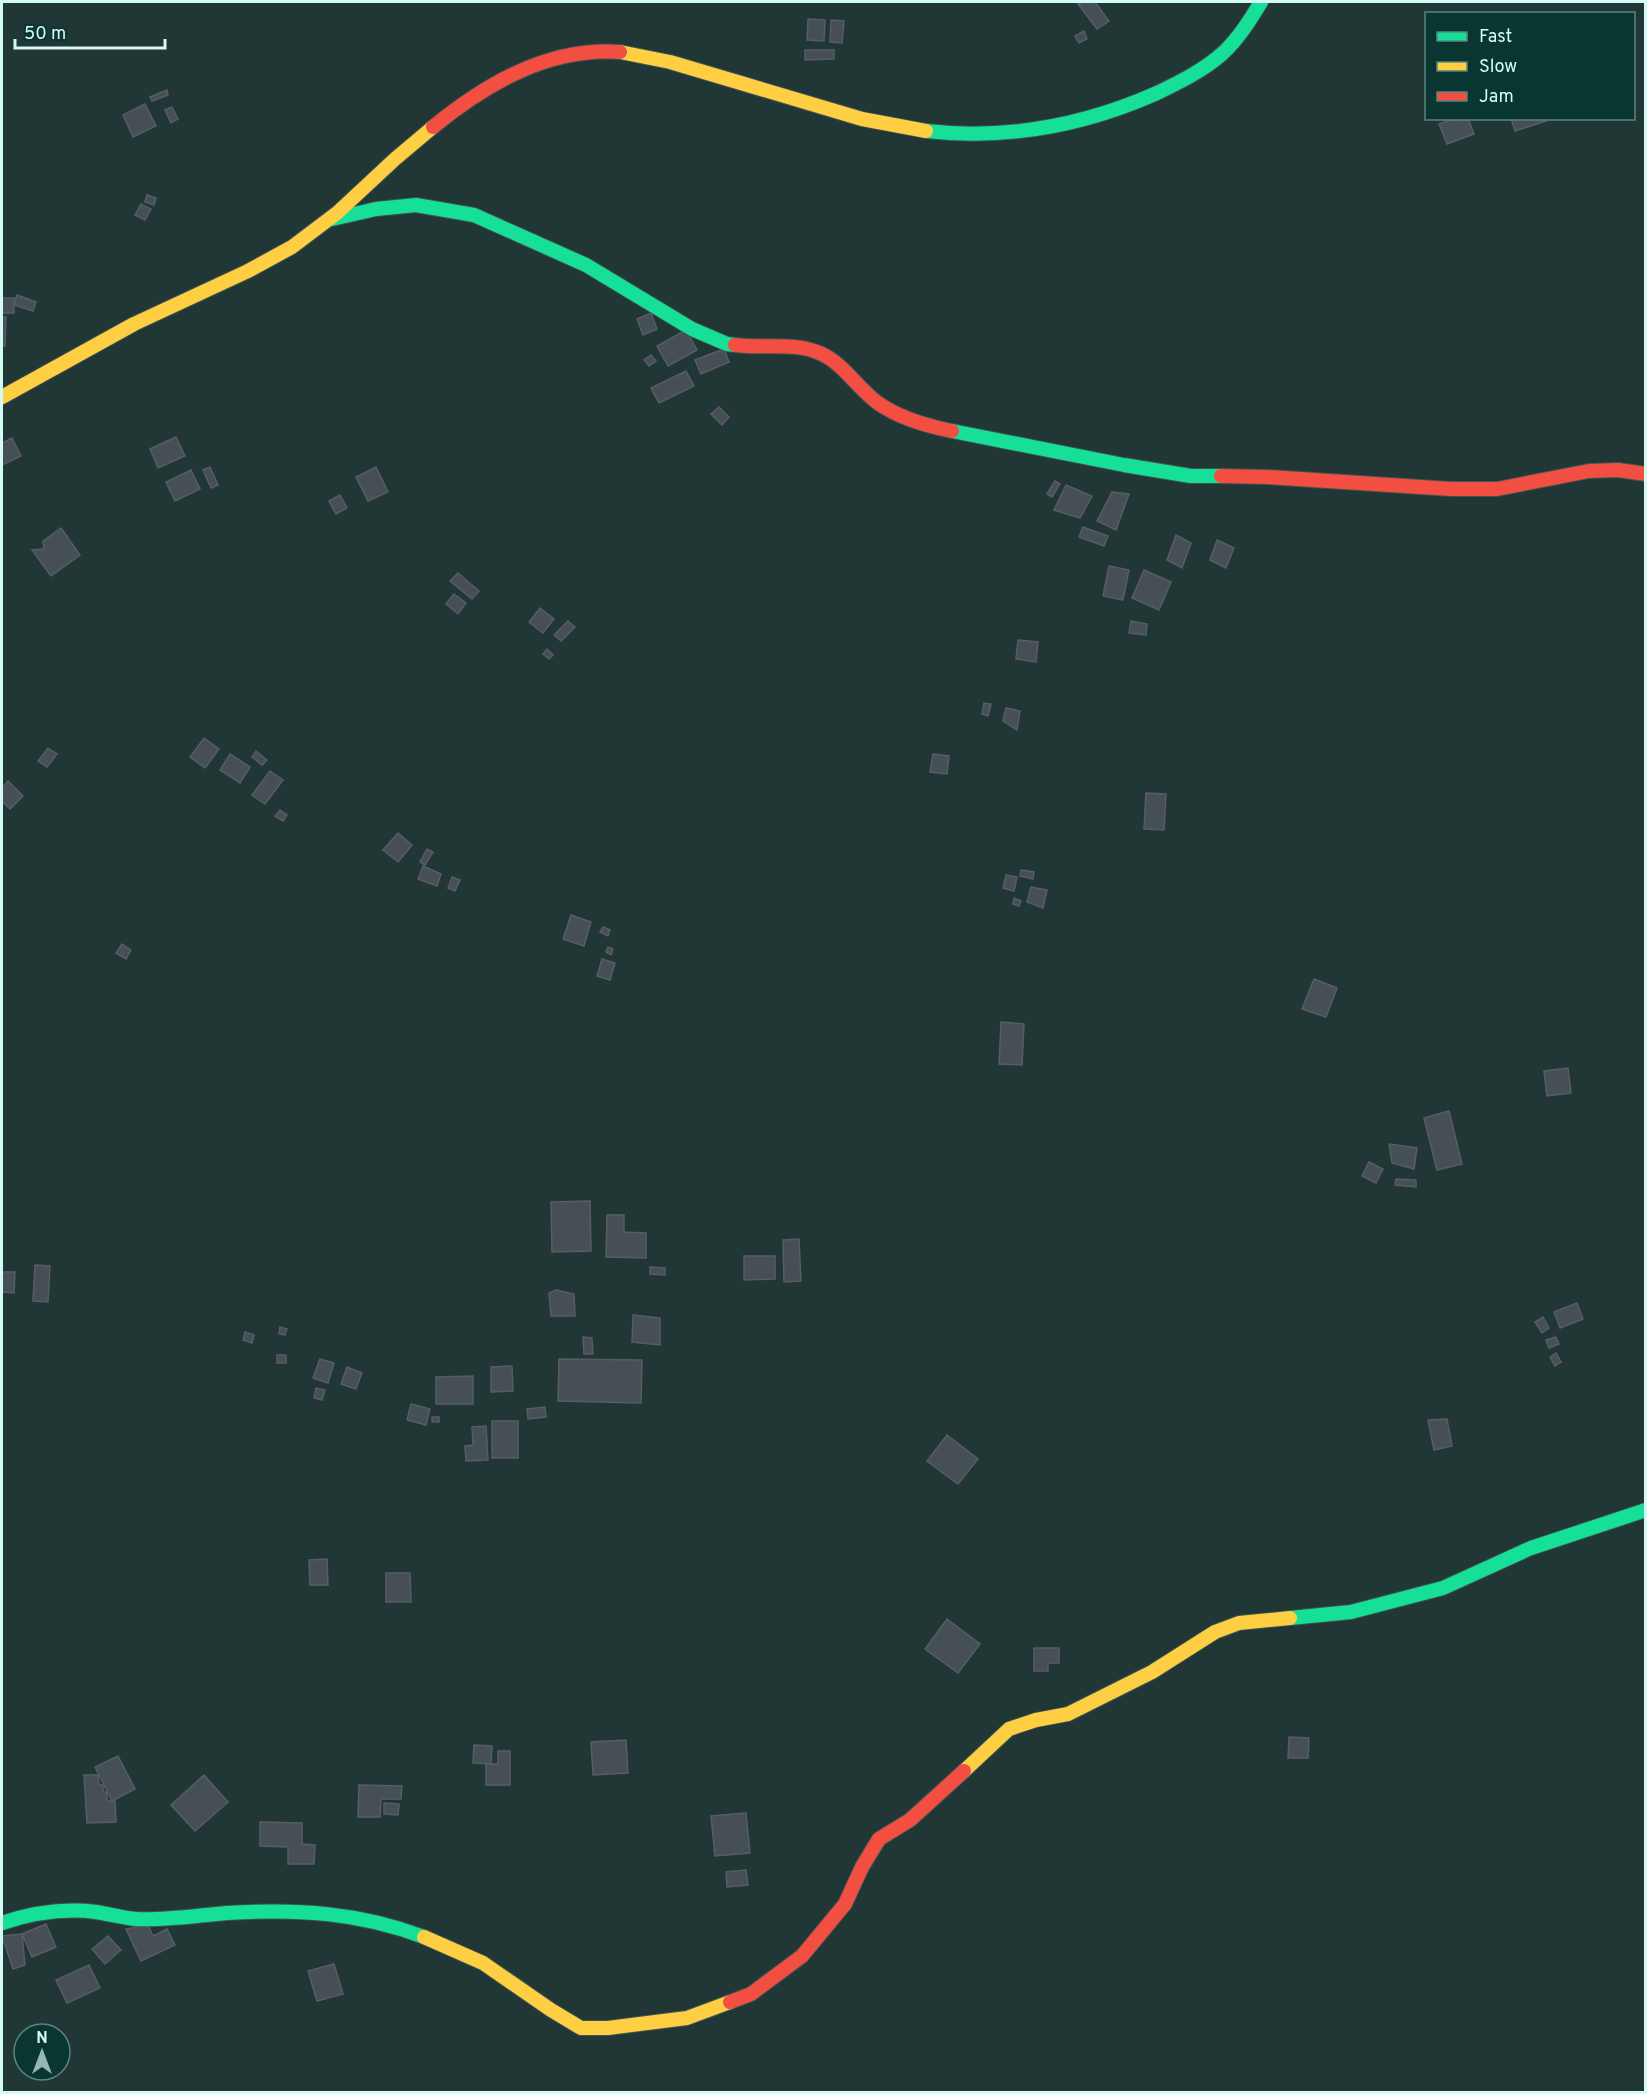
<svg xmlns="http://www.w3.org/2000/svg" width="1647" height="2094" viewBox="0 0 1647 2094" font-family="Overpass,sans-serif">
<rect width="100%" height="100%" fill="#213735"/>
<g fill="#474f56" stroke="#575c65" stroke-width="1.5">
<path d="M1081,2H1095L1109,21L1097,29L1078,4Z"/>
<path d="M808,19L825,20L824,41L807,40Z"/>
<path d="M831,20L844,21L842,43L830,42Z"/>
<path d="M1084,31L1087,39L1079,43L1075,36Z"/>
<path d="M805,50H834V59L805,60Z"/>
<path d="M167,90L168,95L152,101L150,97Z"/>
<path d="M145,104L156,126L133,137L123,115Z"/>
<path d="M172,107L178,119L171,123L165,110Z"/>
<path d="M1456,118H1468L1474,134L1447,144L1439,124Z"/>
<path d="M1511,118H1545L1546,121L1515,131Z"/>
<path d="M147,195L156,198L154,205L145,202Z"/>
<path d="M141,204L151,209L145,220L135,215Z"/>
<path d="M17,295L36,302L33,311L14,305Z"/>
<rect x="2" y="298" width="12" height="15"/>
<path d="M651,313L657,329L643,335L637,319Z"/>
<path d="M2,317H6L5,346H2Z"/>
<path d="M686,330L697,350L668,366L657,346Z"/>
<path d="M724,349L729,362L701,374L695,360Z"/>
<path d="M651,355L656,361L649,366L644,360Z"/>
<path d="M686,371L694,386L659,403L651,388Z"/>
<path d="M719,407L729,417L722,425L711,414Z"/>
<path d="M176,437L185,456L158,468L150,449Z"/>
<path d="M12,438L21,456L2,465V443Z"/>
<path d="M210,467L218,485L211,488L203,470Z"/>
<path d="M376,467L388,492L368,501L356,477Z"/>
<path d="M191,470L200,489L175,501L166,482Z"/>
<path d="M1055,481L1060,484L1052,497L1047,494Z"/>
<path d="M1066,485L1092,496L1080,518L1054,510Z"/>
<path d="M1112,492L1129,494L1116,530L1097,521Z"/>
<path d="M340,495L347,508L336,514L329,501Z"/>
<path d="M1083,527L1108,536L1104,546L1079,537Z"/>
<path d="M61,528L80,555L51,576L32,550L44,549L43,541Z"/>
<path d="M1176,535L1191,543L1182,568L1167,560Z"/>
<path d="M1217,540L1234,548L1226,568L1210,560Z"/>
<path d="M1109,566L1129,570L1123,600L1103,596Z"/>
<path d="M1144,570L1171,582L1159,610L1132,598Z"/>
<path d="M458,573L479,591L472,599L450,581Z"/>
<path d="M454,594L466,603L458,614L446,604Z"/>
<path d="M540,608L554,619L543,633L529,622Z"/>
<path d="M568,621L575,627L561,641L554,635Z"/>
<path d="M1131,621L1147,624L1146,635L1129,633Z"/>
<path d="M1018,640L1038,642L1036,662L1016,659Z"/>
<path d="M547,649L553,655L549,659L543,654Z"/>
<path d="M984,703L991,704L988,716L982,714Z"/>
<path d="M1006,708L1020,711L1017,730L1003,721Z"/>
<path d="M204,738L219,749L205,768L190,757Z"/>
<path d="M48,748L57,754L47,767L38,761Z"/>
<path d="M256,751L267,760L262,765L252,757Z"/>
<path d="M230,754L250,767L240,783L220,770Z"/>
<path d="M933,754L949,756L947,774L930,772Z"/>
<path d="M270,771L283,780L265,804L252,795Z"/>
<path d="M8,781L23,796L10,809L2,801V788Z"/>
<path d="M1146,793L1166,794L1164,830L1144,829Z"/>
<path d="M280,810L287,815L283,821L275,816Z"/>
<path d="M398,833L412,845L398,862L383,850Z"/>
<path d="M427,849L433,852L425,865L420,862Z"/>
<path d="M423,866L441,874L437,886L418,879Z"/>
<path d="M1021,870L1034,872L1033,879L1020,876Z"/>
<path d="M1006,875L1017,877L1014,891L1003,888Z"/>
<path d="M452,877L460,880L455,891L448,888Z"/>
<path d="M1031,887L1047,890L1043,908L1027,902Z"/>
<path d="M1014,898L1021,901L1019,906L1013,904Z"/>
<path d="M571,915L591,922L584,946L563,939Z"/>
<path d="M603,927L610,930L608,936L600,932Z"/>
<path d="M122,944L131,950L126,959L116,953Z"/>
<path d="M608,947L613,949L611,955L606,952Z"/>
<path d="M602,959L615,963L610,980L597,976Z"/>
<path d="M1314,979L1337,988L1326,1017L1302,1009Z"/>
<path d="M1001,1022L1024,1024L1022,1065L999,1064Z"/>
<path d="M1568,1068L1571,1093L1547,1096L1544,1071Z"/>
<path d="M1449,1111L1462,1164L1437,1170L1424,1118Z"/>
<path d="M1389,1144L1417,1148L1414,1169L1392,1163Z"/>
<path d="M1369,1162L1383,1169L1376,1183L1362,1176Z"/>
<path d="M1396,1179L1416,1180V1187L1395,1185Z"/>
<path d="M590,1201L591,1251L552,1252L551,1202Z"/>
<path d="M607,1215H624V1232L646,1233V1258L606,1257Z"/>
<path d="M799,1239L801,1281L784,1282L783,1240Z"/>
<path d="M744,1256H775V1279L744,1280Z"/>
<path d="M35,1265L50,1266L48,1302L33,1301Z"/>
<path d="M650,1267L665,1268V1275L650,1274Z"/>
<path d="M2,1272H15L14,1293L2,1292Z"/>
<path d="M556,1290L574,1294L575,1316H551L549,1293Z"/>
<path d="M1577,1303L1583,1319L1560,1328L1554,1312Z"/>
<path d="M633,1315L660,1318V1345L632,1342Z"/>
<path d="M1543,1317L1549,1328L1542,1333L1535,1322Z"/>
<path d="M280,1327L287,1329L285,1335L279,1334Z"/>
<path d="M245,1332L254,1335L252,1343L243,1340Z"/>
<path d="M583,1337L592,1338L593,1354H584Z"/>
<path d="M1556,1337L1559,1344L1549,1348L1546,1340Z"/>
<path d="M1556,1353L1561,1362L1555,1366L1550,1357Z"/>
<rect x="277" y="1355" width="9" height="8"/>
<path d="M320,1359L334,1363L328,1383L313,1378Z"/>
<path d="M559,1359L642,1360L641,1403L558,1401Z"/>
<path d="M512,1366L513,1391L491,1392V1367Z"/>
<path d="M347,1367L362,1373L356,1389L341,1384Z"/>
<path d="M473,1376V1404H436V1377Z"/>
<path d="M316,1388L325,1390L322,1400L314,1398Z"/>
<path d="M411,1404L430,1409L426,1425L407,1420Z"/>
<path d="M545,1407L546,1417L528,1419L527,1409Z"/>
<rect x="432" y="1417" width="7" height="5"/>
<path d="M1447,1419L1452,1446L1434,1450L1428,1420Z"/>
<rect x="492" y="1421" width="26" height="37"/>
<path d="M486,1426L488,1460L466,1461L465,1446L473,1445L472,1427Z"/>
<path d="M947,1435L978,1459L958,1484L927,1461Z"/>
<path d="M327,1559L328,1585H310L309,1560Z"/>
<path d="M386,1573H410L411,1602H386Z"/>
<path d="M947,1619L980,1644L958,1673L925,1649Z"/>
<path d="M1034,1648H1059V1663H1048V1671H1034Z"/>
<path d="M1289,1737L1309,1738L1308,1758H1288Z"/>
<path d="M626,1740L628,1773L593,1775L591,1742Z"/>
<path d="M474,1745L492,1746L491,1764L473,1763Z"/>
<path d="M498,1751H510V1785H486V1764H498Z"/>
<path d="M118,1756L135,1789L112,1801L95,1767Z"/>
<path d="M84,1775H98L99,1785H103V1792H107V1801H115L116,1822L87,1823Z"/>
<path d="M204,1775L228,1802L195,1831L171,1805Z"/>
<path d="M359,1785L402,1786L401,1799H381L380,1817H358Z"/>
<path d="M384,1803L399,1804L398,1815L384,1814Z"/>
<path d="M746,1813L750,1853L715,1856L711,1816Z"/>
<path d="M260,1822L302,1823V1844L315,1845L314,1864H288V1847L260,1846Z"/>
<path d="M746,1870L748,1885L727,1887L726,1872Z"/>
<path d="M46,1924L56,1947L32,1957L22,1934Z"/>
<path d="M148,1925L153,1936L167,1929L175,1945L141,1961L126,1929Z"/>
<path d="M22,1934L25,1965L13,1969L2,1936Z"/>
<path d="M108,1936L121,1950L105,1964L92,1949Z"/>
<path d="M334,1964L343,1994L317,2001L308,1971Z"/>
<path d="M89,1965L100,1988L67,2003L56,1980Z"/>
</g>
<g fill="none" stroke-linecap="round" stroke-linejoin="round">
<g stroke="#3f5350" stroke-width="16">
<g id="fast">
<path d="M926,131C1007,140 1083,126 1157,93C1180,82 1204,70 1223,53C1239,38 1250,20 1261,2"/>
<path d="M332,219L376,209L416,205L474,215L586,265L692,329L727,344L735,345"/>
<path d="M952,431L1124,465L1191,476H1221"/>
<path d="M1290,1618L1351,1612L1443,1588L1531,1548L1646,1510"/>
<path d="M2,1923C32,1913 64,1908 96,1912C109,1914 123,1918 136,1919C163,1921 200,1915 227,1913C297,1909 358,1912 424,1937"/>
</g>
</g>
<g stroke="#3f5350" stroke-width="16">
<g id="slow">
<path d="M620,52L670,62L862,119L926,131"/>
<path d="M2,397L134,324L248,271L292,247L337,213L395,159L433,127"/>
<path d="M964,1771L1009,1729L1036,1720L1068,1714L1152,1672L1215,1632L1239,1623L1290,1618"/>
<path d="M424,1937L483,1963L551,2010L581,2028H608L687,2018L730,2002"/>
</g>
</g>
<g stroke="#3f5350" stroke-width="16">
<g id="jam">
<path d="M433,127C487,83 549,47 620,52"/>
<path d="M735,345C765,349 793,341 822,354C845,365 858,389 878,403C899,418 927,426 952,431"/>
<path d="M1221,476L1268,477L1451,489H1497L1589,471L1618,470L1646,474"/>
<path d="M730,2002L751,1994L802,1956L845,1904L862,1867L879,1839L910,1820L964,1771"/>
</g>
</g>
<use href="#fast" stroke="#16e098" stroke-width="14"/>
<use href="#slow" stroke="#ffcf43" stroke-width="14"/>
<use href="#jam" stroke="#f24e42" stroke-width="14"/>
</g>
<rect width="1647" height="2094" fill="none" stroke="#d5fbf5" stroke-width="6"/>
<rect x="1425" y="12" width="210" height="108" fill="#0a3631" stroke="#5b857f" stroke-width="1.5"/>
<rect x="1437" y="32" width="30" height="9" fill="#16e098" stroke="#5b857f" stroke-width="1.5"/>
<text x="1479" y="42" font-size="18" fill="#d5fbf5">Fast</text>
<rect x="1437" y="62" width="30" height="9" fill="#ffcf43" stroke="#5b857f" stroke-width="1.5"/>
<text x="1479" y="72" font-size="18" fill="#d5fbf5">Slow</text>
<rect x="1437" y="92" width="30" height="9" fill="#f24e42" stroke="#5b857f" stroke-width="1.5"/>
<text x="1479" y="102" font-size="18" fill="#d5fbf5">Jam</text>
<g transform="translate(42 2052)"><circle r="28" fill="#0a3631" stroke="#5b857f" stroke-width="1.5"/>
<path d="M0-4.5L10 22L0 15L-10 22Z" fill="#96b6b2"/>
<text y="-9" font-size="16" font-weight="bold" text-anchor="middle" fill="#d5fbf5">N</text>
</g>
<path d="M15 39v9h150v-9" fill="none" stroke="#d5fbf5" stroke-width="3"/>
<text x="24" y="39" font-size="18" fill="#d5fbf5" stroke="#0a3631" stroke-width="4.5" paint-order="stroke">50 m</text>
</svg>
